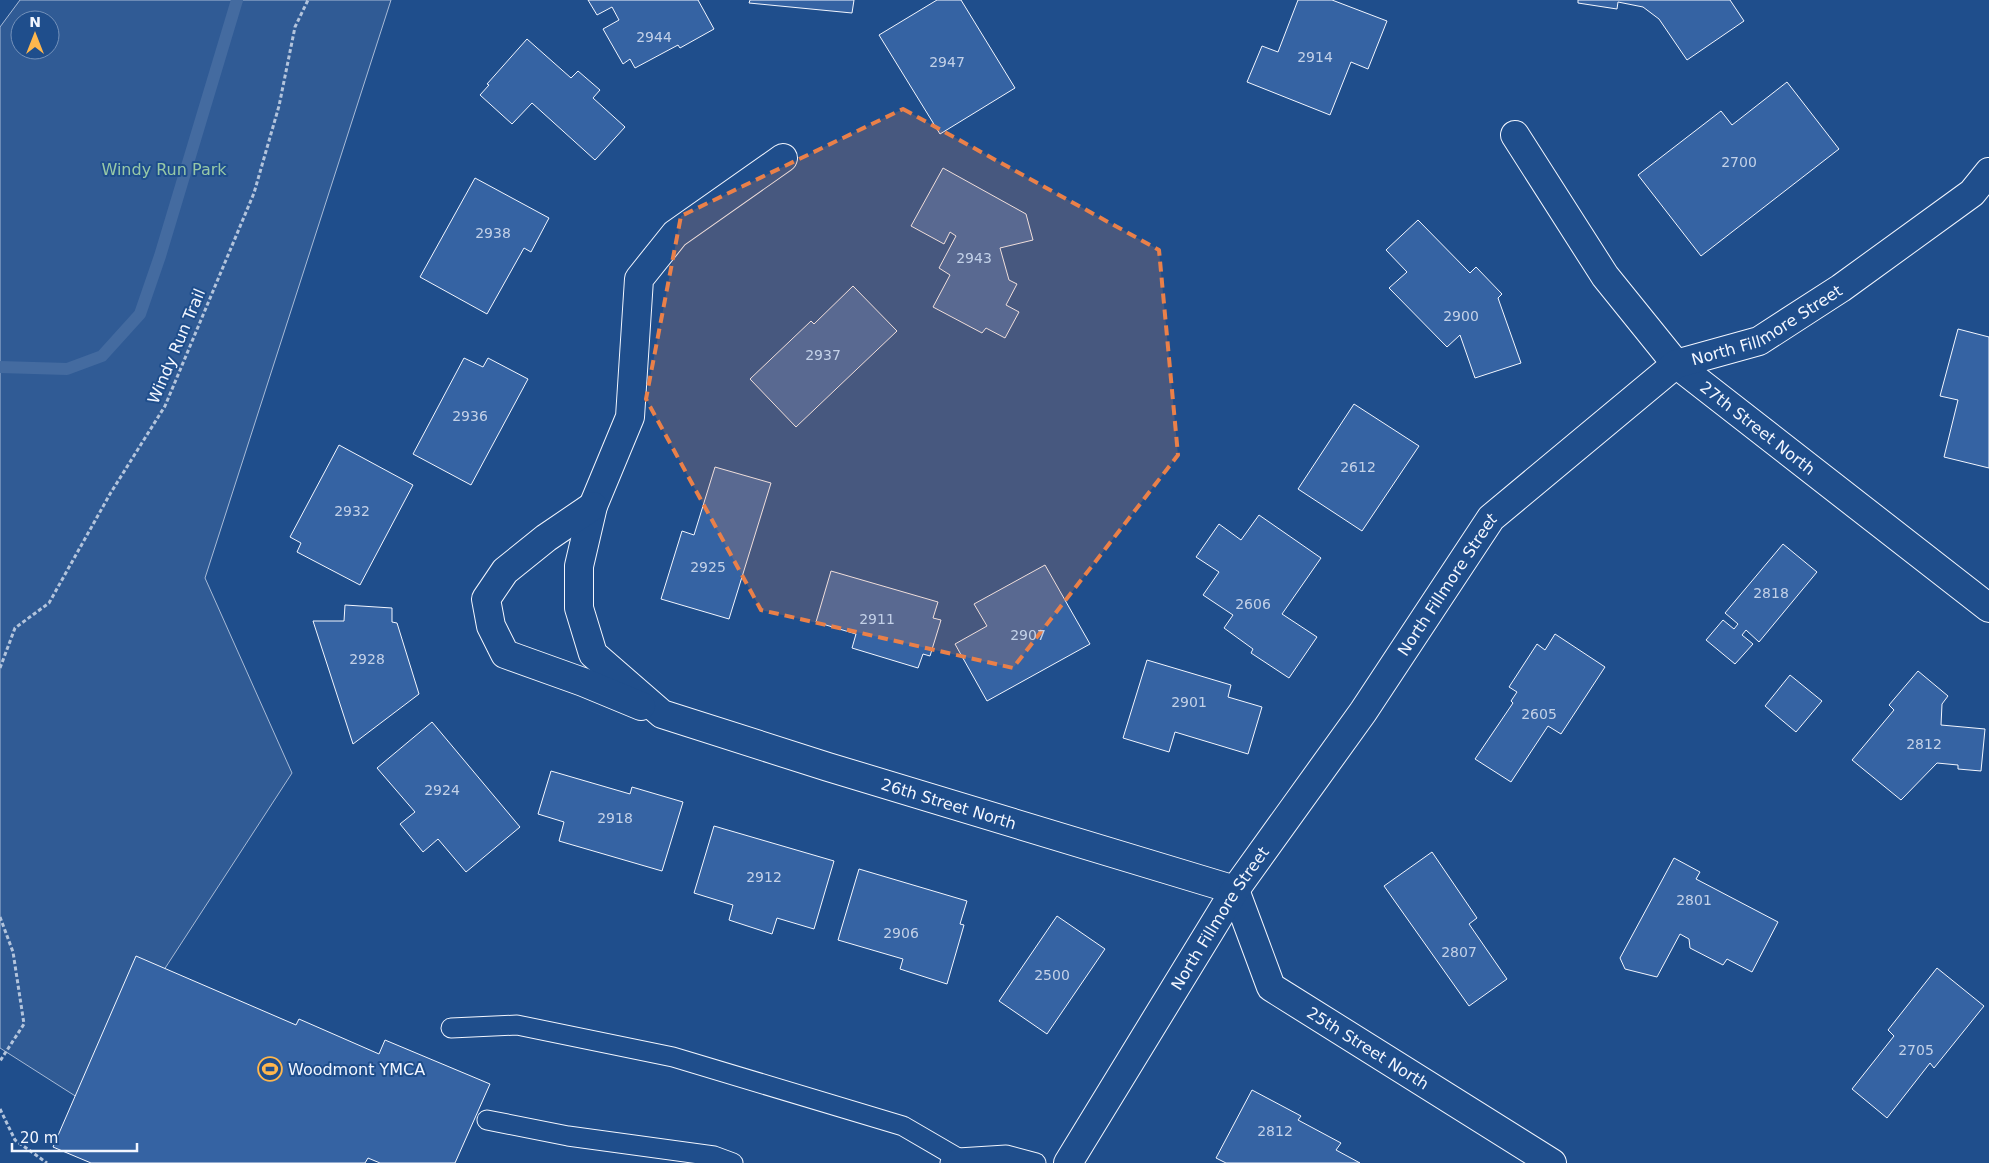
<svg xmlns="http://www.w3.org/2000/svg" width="1989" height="1163" viewBox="0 0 1989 1163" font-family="'DejaVu Sans',sans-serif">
<rect width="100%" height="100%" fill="#1f4e8c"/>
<path fill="#305b95" stroke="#a8bbd7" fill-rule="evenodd" d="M20,0H391L205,578L292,773L80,1099L0,1048V27ZM20,20H50V50H20Z"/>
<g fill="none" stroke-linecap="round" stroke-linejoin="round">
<path stroke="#446ba0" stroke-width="12" d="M0,367L67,369L102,356L140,314L160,256L237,0"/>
</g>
<g fill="#3563a3" stroke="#f2f6ff">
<path d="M588,0H698L714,29L680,48L678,45L635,68L630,59L623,64L603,29L619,20L612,7L597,15Z"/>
<path d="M750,0H854L852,13L749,3Z"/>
<path d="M937,0H961L1015,88L940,134L879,35Z"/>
<path d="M1298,0H1332L1387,21L1368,69L1351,62L1330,115L1247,82L1262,46L1278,52Z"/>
<path d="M1578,0H1730L1744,21L1687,60L1659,19L1643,7L1618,2L1617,9L1578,3Z"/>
<path d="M527,39L571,78L578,71L600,90L593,98L625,127L595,160L532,103L512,124L480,95L489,85L487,84Z"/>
<path d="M1787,82L1839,149L1701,256L1638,175L1721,111L1732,125Z"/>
<path d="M943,168L1026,214L1033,240L1000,248L1009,280L1017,284L1006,305L1019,312L1005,338L986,328L982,333L933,307L950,275L939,268L956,236L950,232L944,244L911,226Z"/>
<path d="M475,178L549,218L531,252L524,248L487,314L420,277Z"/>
<path d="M1418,220L1470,273L1476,267L1502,294L1498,298L1521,363L1475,378L1460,335L1447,347L1389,288L1407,272L1386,250Z"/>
<path d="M853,286L897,331L796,427L750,379L811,321L814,324Z"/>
<path d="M1958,329L1989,337V468L1944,457L1958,400L1940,396Z"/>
<path d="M464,358L483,367L488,358L528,379L471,485L413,454Z"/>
<path d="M1354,404L1419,446L1362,531L1298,489Z"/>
<path d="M339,445L413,485L360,585L297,552L301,543L290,537Z"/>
<path d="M715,467L771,483L729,619L661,599L682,531L694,535Z"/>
<path d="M1259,515L1321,558L1282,614L1317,637L1289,678L1251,653L1253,649L1224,628L1233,615L1203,595L1219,572L1196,557L1219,524L1241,540Z"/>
<path d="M1783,544L1817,572L1759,642L1746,630L1742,635L1753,644L1735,664L1706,640L1723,620L1734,629L1738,624L1725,613Z"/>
<path d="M1045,565L1090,644L987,701L955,644L987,626L974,604Z"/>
<path d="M831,571L938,602L933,618L941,620L930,656L923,654L918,668L852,648L856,634L816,622Z"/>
<path d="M345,605L392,608V622L397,623L419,694L353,744L313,621H344Z"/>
<path d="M1555,634L1605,667L1561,734L1548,726L1511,782L1475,759L1513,703L1511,701L1517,692L1509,687L1537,644L1545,650Z"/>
<path d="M1147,660L1231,685L1228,697L1262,707L1248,754L1175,732L1169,752L1123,738Z"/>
<path d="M1918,671L1948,696L1942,704L1941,725L1985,729L1981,771L1958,769V765L1937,763L1901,800L1852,760L1894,710L1889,705Z"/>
<path d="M1790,675L1822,701L1796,732L1765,706Z"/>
<path d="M432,722L520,827L466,872L438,839L423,852L400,824L415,812L377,768Z"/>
<path d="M551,771L630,794L632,787L683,802L662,871L559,841L564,822L538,814Z"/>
<path d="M714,826L834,861L814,929L777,918L772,934L729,920L733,905L694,893Z"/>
<path d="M1432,852L1477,918L1469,924L1507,979L1469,1006L1384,886Z"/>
<path d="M1674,858L1700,872L1696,879L1778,922L1752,972L1727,959L1723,965L1690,948L1689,939L1680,934L1657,977L1625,969L1620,958Z"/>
<path d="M859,869L967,901L960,924L964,925L947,984L900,969L903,959L838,940Z"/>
<path d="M1057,916L1105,949L1047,1034L999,1001Z"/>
<path d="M136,956L296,1025L299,1019L379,1054L385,1040L490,1084L455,1163H380L368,1158L365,1163H91L53,1147Z"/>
<path d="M1937,968L1984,1006L1934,1068L1930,1063L1887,1118L1852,1089L1894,1036L1888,1030Z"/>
<path d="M1252,1090L1301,1116L1298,1120L1341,1143L1336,1150L1360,1163H1226L1216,1158Z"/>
</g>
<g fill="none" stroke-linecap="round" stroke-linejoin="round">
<g stroke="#f2f6ff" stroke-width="21">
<g id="lane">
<path d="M451,1028L517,1025L673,1057L903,1126L958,1158"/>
<path d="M487,1120L568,1136L714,1156L733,1163"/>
<path d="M950,1163L958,1158L1006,1155L1036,1163"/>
</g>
</g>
<g stroke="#f2f6ff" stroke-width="30">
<g id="street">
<path id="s1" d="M1515,135L1605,276L1676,364L1989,608"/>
<path id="s2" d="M783,158L675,234L639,279L630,417L593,506L579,566V608L593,654L662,714L828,767L1235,890L1271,987L1552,1163"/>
<path d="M593,506L546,538L505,571L486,599L491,626L505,654L583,682L641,706"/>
<path id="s3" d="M1068,1163L1235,890L1363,712L1491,518L1676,364L1759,341L1841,288L1972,193L1989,172"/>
</g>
</g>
<g stroke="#b3c4dc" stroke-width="3" stroke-dasharray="4 2.5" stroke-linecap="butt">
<path d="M0,668L15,628L49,603L110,494L165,406L254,193L279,106L295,27L308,0"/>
<path d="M0,917L13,952L24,1024L0,1061"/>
<path d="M0,1109L15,1140L47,1163"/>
</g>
<use href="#lane" stroke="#1f4e8c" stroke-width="19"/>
<use href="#street" stroke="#1f4e8c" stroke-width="28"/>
</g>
<path fill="#ea8049" fill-opacity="0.2" stroke="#ea8049" stroke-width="4" stroke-dasharray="10 6" stroke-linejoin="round" d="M903,109L1159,250L1178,455L1013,668L761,610L646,399L681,216Z"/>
<defs>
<g id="stadium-ring" transform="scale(1.25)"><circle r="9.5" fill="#1f4e8c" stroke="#ffb74d" stroke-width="1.5"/><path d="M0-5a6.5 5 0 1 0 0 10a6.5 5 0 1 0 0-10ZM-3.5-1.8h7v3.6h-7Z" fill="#ffb74d"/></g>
</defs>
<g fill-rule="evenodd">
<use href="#stadium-ring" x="270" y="1069"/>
</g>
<g text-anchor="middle" stroke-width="4" stroke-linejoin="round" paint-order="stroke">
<g font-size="14" fill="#c3d1e8">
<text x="654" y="42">2944</text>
<text x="1315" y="62">2914</text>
<text x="947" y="67">2947</text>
<text x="1739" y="167">2700</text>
<text x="493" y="238">2938</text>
<text x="974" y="263">2943</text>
<text x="1461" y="321">2900</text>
<text x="823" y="360">2937</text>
<text x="470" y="421">2936</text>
<text x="1358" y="472">2612</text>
<text x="352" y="516">2932</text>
<text x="708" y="572">2925</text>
<text x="1771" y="598">2818</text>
<text x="1253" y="609">2606</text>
<text x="877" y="624">2911</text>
<text x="1028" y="640">2907</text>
<text x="367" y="664">2928</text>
<text x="1189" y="707">2901</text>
<text x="1539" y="719">2605</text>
<text x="1924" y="749">2812</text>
<text x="442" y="795">2924</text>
<text x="615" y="823">2918</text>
<text x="764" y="882">2912</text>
<text x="1694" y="905">2801</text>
<text x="901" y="938">2906</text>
<text x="1459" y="957">2807</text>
<text x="1052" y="980">2500</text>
<text x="1916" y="1055">2705</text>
<text x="1275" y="1136">2812</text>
</g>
<g font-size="16" fill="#97c8a6" stroke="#1f4e8c">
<text x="164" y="175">Windy Run Park</text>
</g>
<g font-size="16" fill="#f2f6ff" stroke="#1f4e8c">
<text dy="6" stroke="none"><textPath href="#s3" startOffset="1112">North Fillmore Street</textPath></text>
<text transform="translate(176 346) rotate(-67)" y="6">Windy Run Trail</text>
<text dy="6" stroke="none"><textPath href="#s1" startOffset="384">27th Street North</textPath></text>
<text dy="6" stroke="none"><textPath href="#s3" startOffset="692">North Fillmore Street</textPath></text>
<text dy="6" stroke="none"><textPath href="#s2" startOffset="968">26th Street North</textPath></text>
<text dy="6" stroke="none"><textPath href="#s3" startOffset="288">North Fillmore Street</textPath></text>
<text dy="6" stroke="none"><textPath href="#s2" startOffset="1485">25th Street North</textPath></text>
</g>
<g font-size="16" fill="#f2f6ff" stroke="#1f4e8c" text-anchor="start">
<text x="288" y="1075">Woodmont YMCA</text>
</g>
</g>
<g transform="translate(35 35)"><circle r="24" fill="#1f4e8c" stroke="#7391ba"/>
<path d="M0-4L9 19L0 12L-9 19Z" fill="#ffb74d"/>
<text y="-8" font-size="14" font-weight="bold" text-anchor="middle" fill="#f2f6ff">N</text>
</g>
<path d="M12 1143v8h125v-8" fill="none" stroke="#f2f6ff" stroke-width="2.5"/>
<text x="20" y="1143" font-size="15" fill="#f2f6ff" stroke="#1f4e8c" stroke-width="4" paint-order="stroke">20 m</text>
</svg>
